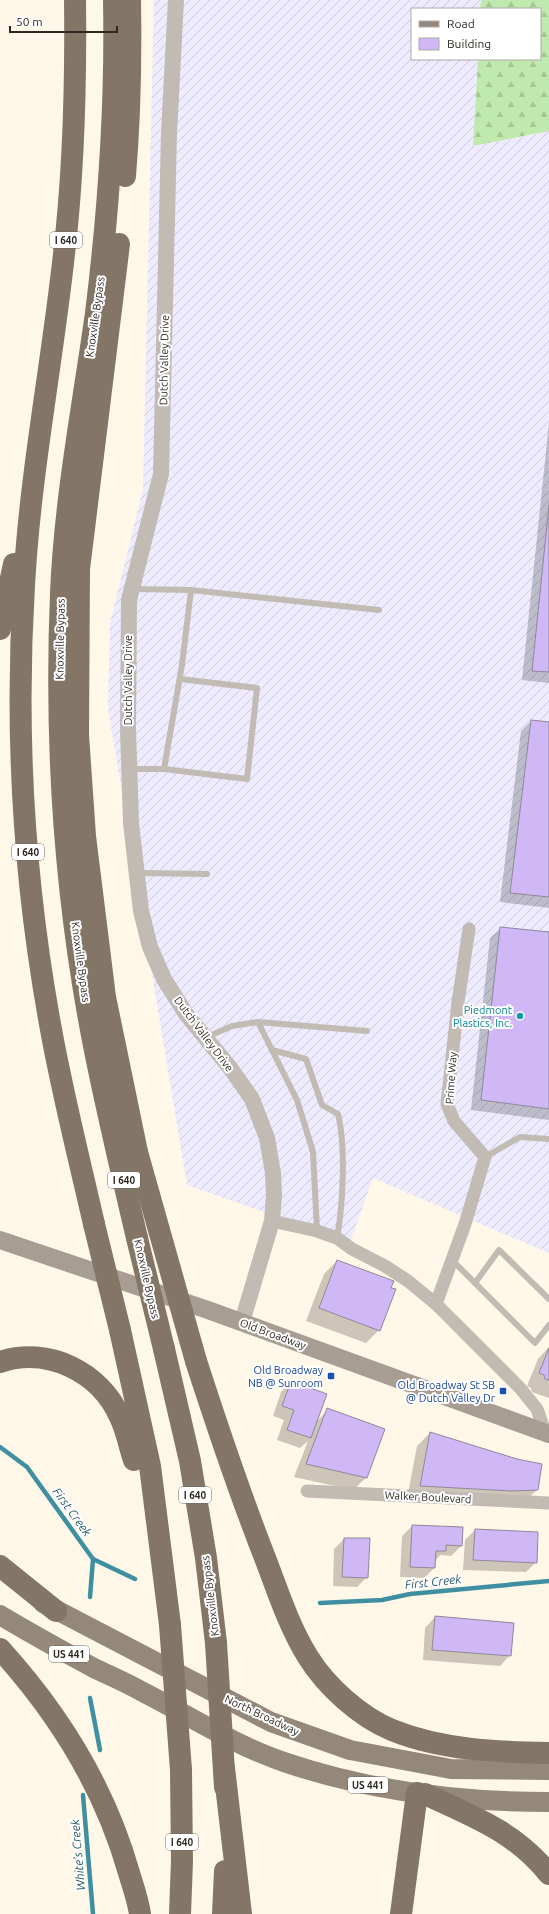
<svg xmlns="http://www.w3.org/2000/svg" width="549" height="1914" viewBox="0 0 549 1914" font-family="Ubuntu,sans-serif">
<defs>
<pattern id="industrial-furrows" width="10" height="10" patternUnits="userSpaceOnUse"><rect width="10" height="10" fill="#edebfd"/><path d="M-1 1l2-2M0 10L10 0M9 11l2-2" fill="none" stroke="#cccad9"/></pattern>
<pattern id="forest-firs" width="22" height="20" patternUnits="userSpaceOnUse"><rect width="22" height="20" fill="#c0eaad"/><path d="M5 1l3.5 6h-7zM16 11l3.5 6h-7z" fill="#a5c995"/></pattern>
</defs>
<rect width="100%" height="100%" fill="#fff7e7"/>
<path fill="url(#industrial-furrows)" d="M154,0H481L480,9H412V59H478L474,146L549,131V1253L373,1178L350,1242L187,1185L108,708L110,623L143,489Z"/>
<path fill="url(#forest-firs)" d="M481,0H549V131L473,146L478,59H540V9H480Z"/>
<g fill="#0003">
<path d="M549,423V683L522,680Z"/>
<path d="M531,721L549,723V908L500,902L521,731Z"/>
<path d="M501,928L549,933V1120L471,1110L490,938Z"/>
<path d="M337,1261L379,1330L366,1343L306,1321L324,1274Z"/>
<path d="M549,1347V1398L532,1392L531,1388L527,1386L538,1359Z"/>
<path d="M291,1382L317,1421L328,1410L367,1477L353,1490L294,1477L308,1441L300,1448L277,1440L284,1420L273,1416L281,1392Z"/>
<path d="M430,1433L537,1490L523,1503L407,1499L417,1446Z"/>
<path d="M412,1526L461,1546L451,1556L440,1555L435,1561L434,1568L424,1578L400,1577L402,1536Z"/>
<path d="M475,1530L536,1562L526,1572L463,1570L465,1540Z"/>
<path d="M344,1539L367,1577L357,1587L333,1586L334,1549Z"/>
<path d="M435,1617L510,1655L500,1666L423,1660L425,1628Z"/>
</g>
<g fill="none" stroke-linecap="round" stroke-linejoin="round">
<g stroke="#3e90a1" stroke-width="4.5">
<path d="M0,1447L27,1467L93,1559L135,1579"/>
<path d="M90,1597L93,1559"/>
<path d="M320,1603L382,1600L410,1594L549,1581"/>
<path d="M90,1698L100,1750"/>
<path d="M83,1795L93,1914"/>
</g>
</g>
<g fill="#d0b7f5" stroke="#8f889a">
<path d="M549,505V672L532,671Z"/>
<path d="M531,720L549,722V897L510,893Z"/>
<path d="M500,927L549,932V1109L481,1100Z"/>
<path d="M337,1260L394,1281L391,1288L396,1289L380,1331L319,1308Z"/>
<path d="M549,1348V1380L545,1379L544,1375L539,1373Z"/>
<path d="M291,1381L327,1394L311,1438L287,1430L294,1410L282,1406Z"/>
<path d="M327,1408L385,1429L367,1478L306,1464Z"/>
<path d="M430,1432L517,1459L542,1464L538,1490L512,1491L420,1486Z"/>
<path d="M412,1525L463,1527L462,1546L446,1545V1551H436L435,1568L410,1567Z"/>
<path d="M475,1529L538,1532L537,1563L473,1560Z"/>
<path d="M344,1538H370L368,1578L342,1577Z"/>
<path d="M435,1616L514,1623L511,1656L432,1650Z"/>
</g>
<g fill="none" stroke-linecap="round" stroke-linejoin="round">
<g stroke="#c1bbb4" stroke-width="6">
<path d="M133,589L191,590"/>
<path d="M131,769H164L182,665L191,590L379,610"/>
<path d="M164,769L247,779L257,688L180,679"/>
<path d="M137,873L207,874"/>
<path d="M258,1022L367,1031"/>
<path d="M207,1037L232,1026L258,1022L297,1100L313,1152L317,1231"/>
<path d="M272,1050L306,1059L322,1105L338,1114C346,1147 343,1205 337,1238"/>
<path d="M485,1157L520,1137L549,1139"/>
<path d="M452,1260L535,1343L549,1325"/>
<path d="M475,1283L499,1250L549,1299"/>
</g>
<g stroke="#c1bbb4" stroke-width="13">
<path d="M272,1221L317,1231L337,1238L352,1249L385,1266L408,1281L436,1304L520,1388L537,1409L545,1432"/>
<path d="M436,1304L465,1224L485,1157L454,1121L447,1104L458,1002L469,929"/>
<path d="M307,1491L549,1503"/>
</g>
<path stroke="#c1bbb4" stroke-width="16" d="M176,0L169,133L161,474L129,600L128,729L131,823L141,911L150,947L164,979L186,1014L231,1069L252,1099L267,1138L273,1173L274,1195L272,1221L242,1322"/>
<path stroke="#a79d93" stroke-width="18" d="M0,1240L208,1310L549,1434"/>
<g stroke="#94887b" stroke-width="20">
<path d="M43,1603L271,1722L350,1750L451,1769L549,1770"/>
<path d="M0,1615C30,1633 61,1650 92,1667C108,1675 125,1682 141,1691C188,1715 234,1745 284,1762C369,1791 460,1802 549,1802"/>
</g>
<g stroke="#837667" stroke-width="22">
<path d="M75,0C76,85 74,169 64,254C52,365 30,474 24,586C15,732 24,881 50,1024C62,1092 79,1158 94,1224"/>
<path d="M114,0C116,105 109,208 96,313C83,406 65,498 61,593C55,739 64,886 91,1030C104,1100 121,1169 137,1238"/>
<path d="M125,176C130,117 131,59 130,0"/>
<path d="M119,244L79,569L78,735L85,836L105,997L137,1152"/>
<path d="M0,629L14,564"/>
<path d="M120,1330L150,1466L170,1625"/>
<path d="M164,1349L190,1461L206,1558L216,1643"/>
<path d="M196,1361C218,1429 241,1497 267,1563C279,1595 290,1628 308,1657C326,1686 360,1717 392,1730C441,1750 497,1752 549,1753"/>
<path d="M0,1362C48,1346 100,1372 120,1417C127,1431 129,1446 134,1460"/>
<path d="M0,1566L56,1611"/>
<path d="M0,1649C59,1714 105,1788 129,1873C133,1886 138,1900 140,1914"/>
<path d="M224,1768L241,1914"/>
<path d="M425,1794C474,1817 514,1831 549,1874"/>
<path d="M180,1914L182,1861L181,1770"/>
<path d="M223,1914L225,1871"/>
<path d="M401,1914L417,1793"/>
</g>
<g stroke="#837667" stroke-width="22">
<path d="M137,1152L196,1361"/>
<path d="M94,1224L120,1330"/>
<path d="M137,1238L164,1349"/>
<path d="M170,1625L181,1770"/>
<path d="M216,1643L225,1787"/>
</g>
</g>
<circle fill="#0f9aa8" stroke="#fff" stroke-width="1.5" cx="520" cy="1016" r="4"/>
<g fill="#1a4fb4" stroke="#fff" stroke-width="1.5">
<rect x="327" y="1372" width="8" height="8" rx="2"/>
<rect x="499" y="1387" width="8" height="8" rx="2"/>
</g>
<g text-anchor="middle" stroke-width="4" stroke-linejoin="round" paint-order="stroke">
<g fill="#fff" stroke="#6c6964" stroke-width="1">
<rect x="50" y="232" width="32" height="16" rx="3"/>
<rect x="12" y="844" width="32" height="16" rx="3"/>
<rect x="108" y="1172" width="32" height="16" rx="3"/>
<rect x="179" y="1487" width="32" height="16" rx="3"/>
<rect x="49" y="1646" width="40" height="16" rx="3"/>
<rect x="348" y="1777" width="40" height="16" rx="3"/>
<rect x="166" y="1834" width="32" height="16" rx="3"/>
</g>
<g font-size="10" font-weight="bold" fill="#2d2922">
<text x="66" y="244">I 640</text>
<text x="28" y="856">I 640</text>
<text x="124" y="1184">I 640</text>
<text x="195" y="1499">I 640</text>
<text x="69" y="1658">US 441</text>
<text x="368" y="1789">US 441</text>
<text x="182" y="1846">I 640</text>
</g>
<g font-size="11" fill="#2d2922" stroke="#fff">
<text transform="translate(95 317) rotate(-82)" y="4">Knoxville Bypass</text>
<text transform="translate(164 360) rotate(-89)" y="4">Dutch Valley Drive</text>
<text transform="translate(60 639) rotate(-89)" y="4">Knoxville Bypass</text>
<text transform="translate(128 680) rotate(-90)" y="4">Dutch Valley Drive</text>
<text transform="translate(81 962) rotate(82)" y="4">Knoxville Bypass</text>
<text transform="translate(204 1034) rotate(53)" y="4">Dutch Valley Drive</text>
<text transform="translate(451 1078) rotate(-86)" y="4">Prime Way</text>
<text transform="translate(147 1279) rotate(77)" y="4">Knoxville Bypass</text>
<text transform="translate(273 1334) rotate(20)" y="4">Old Broadway</text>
<text transform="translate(428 1497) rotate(3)" y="4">Walker Boulevard</text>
<text transform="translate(210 1596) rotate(-97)" y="4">Knoxville Bypass</text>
<text transform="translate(262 1715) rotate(25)" y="4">North Broadway</text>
</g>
<g font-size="11" fill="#0d838f" stroke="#fff" text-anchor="end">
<text x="512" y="1014">Piedmont<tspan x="512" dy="13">Plastics, Inc.</tspan></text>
</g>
<g font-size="11" fill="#164399" stroke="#fff" text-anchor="end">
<text x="323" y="1374">Old Broadway<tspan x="323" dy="13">NB @ Sunroom</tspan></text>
<text x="495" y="1389">Old Broadway St SB<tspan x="495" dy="13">@ Dutch Valley Dr</tspan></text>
</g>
<g font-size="12" font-style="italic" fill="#285a66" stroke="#fff">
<text transform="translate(72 1512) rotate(54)" y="4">First Creek</text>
<text transform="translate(433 1582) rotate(-6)" y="4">First Creek</text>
<text transform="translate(78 1855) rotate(-95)" y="4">White's Creek</text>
</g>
</g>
<rect x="411" y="8" width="130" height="52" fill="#ffffff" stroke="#aba9a7"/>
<rect x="419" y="21" width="20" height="6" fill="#94887b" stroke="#aba9a7"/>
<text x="447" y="28" font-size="12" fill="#2d2922">Road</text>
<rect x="419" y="38" width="20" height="12" fill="#d0b7f5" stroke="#aba9a7"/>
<text x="447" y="48" font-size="12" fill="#2d2922">Building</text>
<path d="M10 26v6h107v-6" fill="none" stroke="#2d2922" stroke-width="2"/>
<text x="16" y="26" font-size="12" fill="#2d2922" stroke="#ffffff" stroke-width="3" paint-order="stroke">50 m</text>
</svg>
